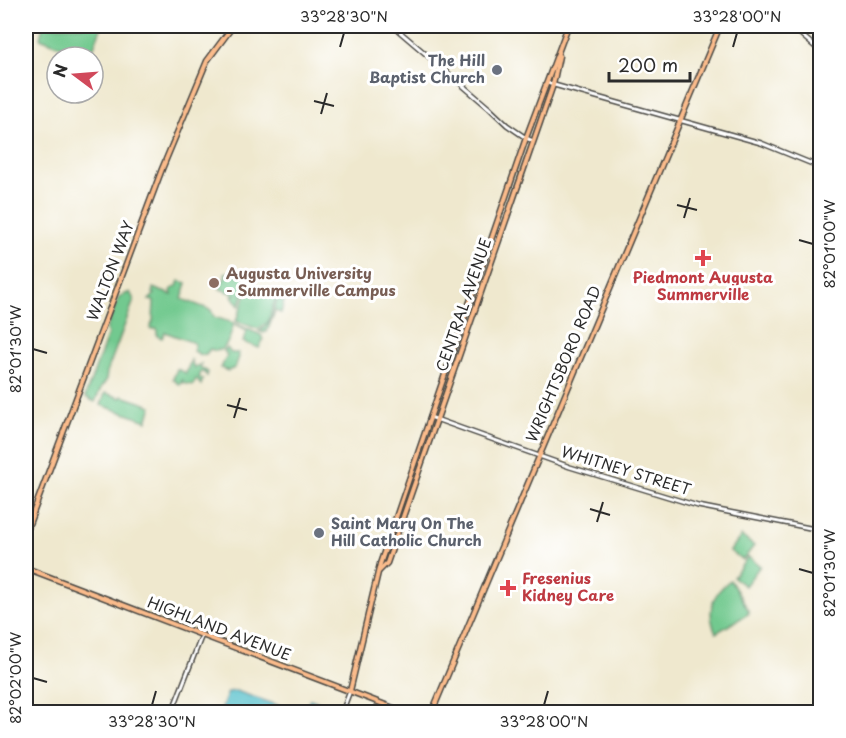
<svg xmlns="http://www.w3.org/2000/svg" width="846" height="738" viewBox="0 0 846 738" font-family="'Playpen Sans',sans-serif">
<rect width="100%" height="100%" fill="#fff"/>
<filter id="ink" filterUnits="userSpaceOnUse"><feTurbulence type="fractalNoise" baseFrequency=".0167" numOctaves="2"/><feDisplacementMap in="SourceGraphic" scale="12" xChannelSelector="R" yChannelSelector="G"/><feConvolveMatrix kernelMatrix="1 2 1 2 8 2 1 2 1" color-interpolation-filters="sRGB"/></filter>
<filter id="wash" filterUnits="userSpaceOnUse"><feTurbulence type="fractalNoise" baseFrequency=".008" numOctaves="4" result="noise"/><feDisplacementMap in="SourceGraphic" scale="24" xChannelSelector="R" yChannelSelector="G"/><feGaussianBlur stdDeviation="1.35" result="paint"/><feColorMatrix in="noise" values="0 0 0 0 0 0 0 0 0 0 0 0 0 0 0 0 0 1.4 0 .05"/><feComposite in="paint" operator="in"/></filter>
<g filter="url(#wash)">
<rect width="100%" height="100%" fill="#efe8ce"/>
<g fill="#72c98f" stroke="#4e7a5d" stroke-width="1.5">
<path d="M43,26H102L90,57L40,38Z"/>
<path d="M229,272L247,278L249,281L245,289L241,293H244L239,306L232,296L235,294L220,289L223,280L226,277L225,273Z"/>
<path d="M179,281L187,283L182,299L211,310L214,317L234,323L229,340L223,349L216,351L210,349L206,354L201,355L194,351V343L165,332L162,338L157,336V329H150L153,321L154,301L149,300L155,294L153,293V288L172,295L171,290L177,286Z"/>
<path d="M248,289H253L276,297L268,322L258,329L236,321Z"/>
<path d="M130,292L134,300L107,372L106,381L101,388L95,402L85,397L108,334L106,330L119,297Z"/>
<path d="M277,299L284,301L281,313L275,311L267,332L265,331L264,333L259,331C272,325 274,310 277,299Z"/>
<path d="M236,324L261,335L263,340L259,348L243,342L247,331L236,326Z"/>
<path d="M227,348L231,353H238L239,357L235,368L228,371L221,368L227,355L224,351Z"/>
<path d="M191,360L194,368L201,364L200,367L208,372L207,376L204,372H201L199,378L203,379L201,385L196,379L193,385L182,383L183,379L180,385L173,379L177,369L186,373Z"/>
<path d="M105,393L121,398L122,396L152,406L147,421L101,405Z"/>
<path d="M741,536L754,546L743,560L730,551Z"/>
<path d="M748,557L760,566L745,586L733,577Z"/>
<path d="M730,580L749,611L748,614L716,633C706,612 712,594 730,580Z"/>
</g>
<g fill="#52bfca" stroke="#3e757a" stroke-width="1.5">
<path d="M236,691L283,707L288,712H220L228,692Z"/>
<path d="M310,699L337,709L335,712H305Z"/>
</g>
</g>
<g filter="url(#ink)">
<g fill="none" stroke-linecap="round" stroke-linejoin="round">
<g stroke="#484743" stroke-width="6">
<g id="minor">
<path d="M393,26L489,108L507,125L526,138L533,141"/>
<path d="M791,26L820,51"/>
<path d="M547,83L761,143L820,167"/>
<path d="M430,417L570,467L698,506L820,530"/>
<path d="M172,712L202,635"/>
<path d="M342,712L350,691"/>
</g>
</g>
<g stroke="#484743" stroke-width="7">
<g id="major">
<path d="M26,532L162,169L207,61L233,26"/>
<path d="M26,568L404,712"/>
<path d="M379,571L387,563L553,85L559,56"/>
<path d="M350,691L380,564L526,138L568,26"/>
<path d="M432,712L720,26"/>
</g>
</g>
<use href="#minor" stroke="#fff" stroke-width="3"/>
<use href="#major" stroke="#fabb8b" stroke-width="4"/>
</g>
</g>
<path fill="none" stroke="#2b2b2b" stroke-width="2" d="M340,47L344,33M733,47L737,33M314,101L334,106M321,114L327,93M677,205L697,210M684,218L690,198M799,240L813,244M33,349L47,353M227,405L247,410M234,418L240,398M590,509L610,515M597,522L603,502M799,569L813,573M33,678L47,682M152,705L156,691M544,705L548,691"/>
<g fill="#6b7280" stroke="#fff" stroke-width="2">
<circle cx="497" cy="70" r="6"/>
<circle cx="319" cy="533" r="6"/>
</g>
<g fill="#e0444e" stroke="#fff" stroke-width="2">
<path d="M700 249h6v6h6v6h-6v6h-6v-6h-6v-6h6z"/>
<path d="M505 579h6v6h6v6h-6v6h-6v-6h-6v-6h6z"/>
</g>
<circle fill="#8d6e63" stroke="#fff" stroke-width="2" cx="214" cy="283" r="6"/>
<g text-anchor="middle" stroke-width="6" stroke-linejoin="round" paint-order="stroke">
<g font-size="15" font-weight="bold" fill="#5b616d" stroke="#fff" text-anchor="end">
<text x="485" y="66">The Hill<tspan x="485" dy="17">Baptist Church</tspan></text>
<text x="331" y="529" text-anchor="start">Saint Mary On The<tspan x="331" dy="17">Hill Catholic Church</tspan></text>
</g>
<g font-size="15" fill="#2b2b2b" stroke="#fff">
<text transform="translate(111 271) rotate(-69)" y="5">WALTON WAY</text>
<text transform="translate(464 305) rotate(-71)" y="5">CENTRAL AVENUE</text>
<text transform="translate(564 364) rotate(-67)" y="5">WRIGHTSBORO ROAD</text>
<text transform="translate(626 471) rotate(17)" y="5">WHITNEY STREET</text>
<text transform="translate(219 629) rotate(21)" y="5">HIGHLAND AVENUE</text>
</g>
<g font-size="15" font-weight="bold" fill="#785e54" stroke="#fff" text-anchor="start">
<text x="226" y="279">Augusta University<tspan x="226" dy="17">- Summerville Campus</tspan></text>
</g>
<g font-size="15" font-weight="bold" fill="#be3a42" stroke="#fff">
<text x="703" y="283">Piedmont Augusta<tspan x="703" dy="17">Summerville</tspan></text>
<text x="522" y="584" text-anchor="start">Fresenius<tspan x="522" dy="17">Kidney Care</tspan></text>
</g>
</g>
<rect width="846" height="738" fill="none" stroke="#fff" stroke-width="66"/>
<g transform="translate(75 75) rotate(286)"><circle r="28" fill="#ffffff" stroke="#aaaaaa" stroke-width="1.5"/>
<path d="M0-4.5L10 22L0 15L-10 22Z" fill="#d1495b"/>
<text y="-9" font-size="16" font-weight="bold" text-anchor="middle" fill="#2b2b2b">N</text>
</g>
<path d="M609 72v9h81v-9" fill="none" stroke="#2b2b2b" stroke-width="3"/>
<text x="618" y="72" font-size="18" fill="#2b2b2b" stroke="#ffffff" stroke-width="4.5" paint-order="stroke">200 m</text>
<rect x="33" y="33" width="780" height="672" fill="none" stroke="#2b2b2b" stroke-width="2"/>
<g font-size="15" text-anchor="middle" fill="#2b2b2b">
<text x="344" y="22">33°28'30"N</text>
<text x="737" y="22">33°28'00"N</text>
<text transform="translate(830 244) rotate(-90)" y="5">82°01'00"W</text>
<text transform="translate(16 349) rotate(-90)" y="5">82°01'30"W</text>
<text transform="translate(830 573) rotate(-90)" y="5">82°01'30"W</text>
<text transform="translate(16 678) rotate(-90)" y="5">82°02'00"W</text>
<text x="152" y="727">33°28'30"N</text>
<text x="544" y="727">33°28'00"N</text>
</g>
</svg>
